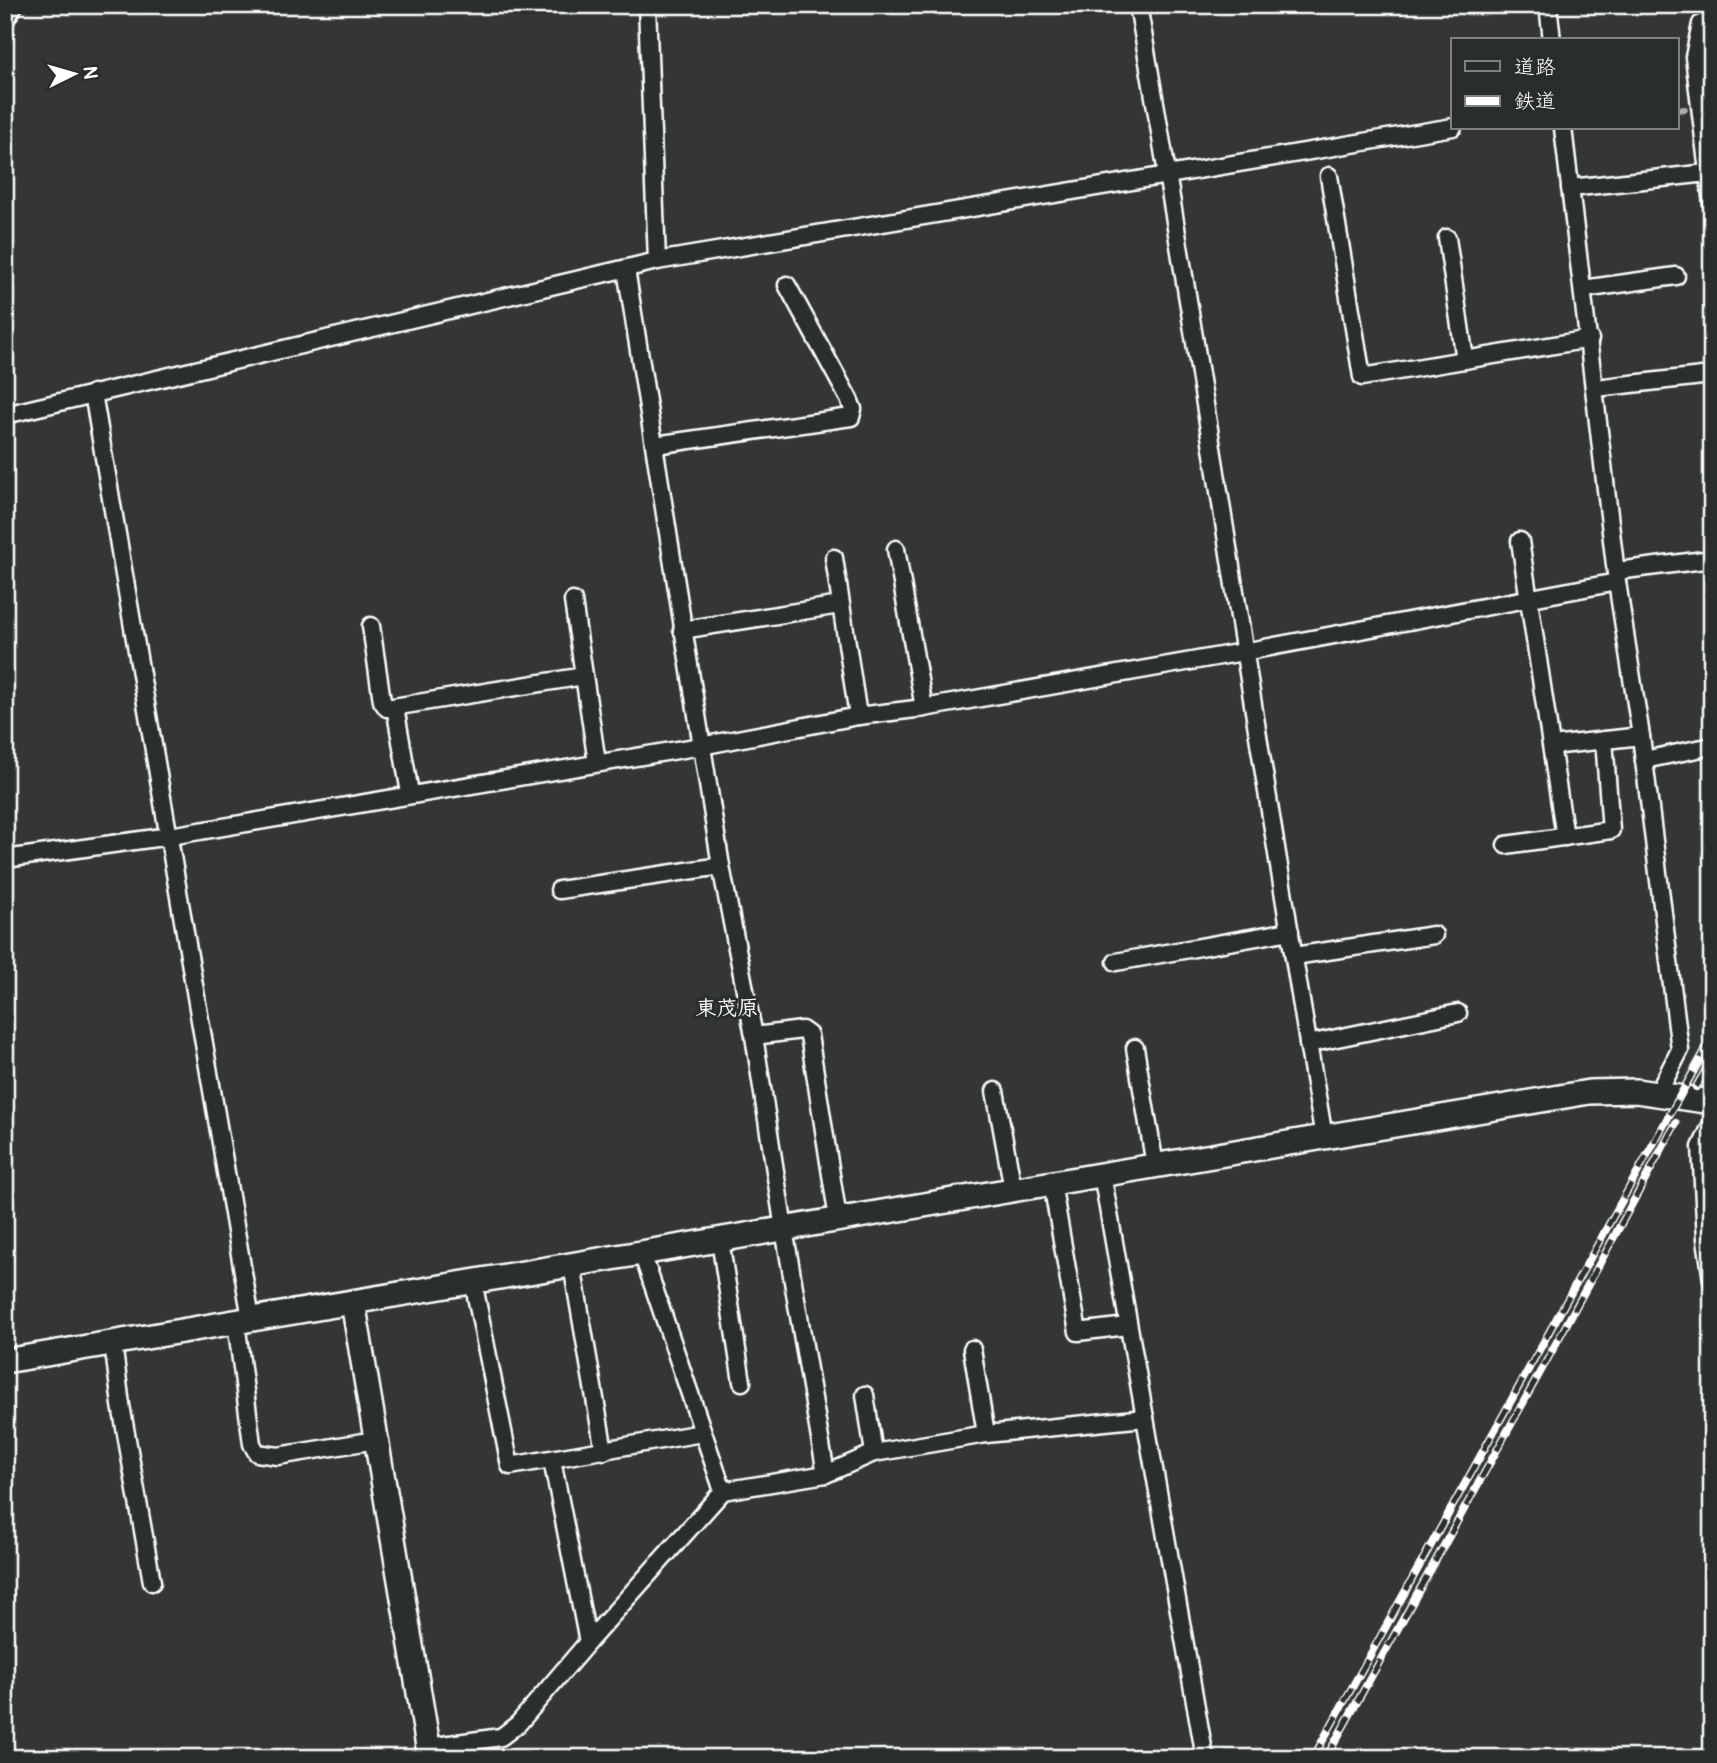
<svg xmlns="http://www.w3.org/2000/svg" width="1717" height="1763" viewBox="0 0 1717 1763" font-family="Pangolin,'Klee One',sans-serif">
<rect width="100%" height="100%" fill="#333536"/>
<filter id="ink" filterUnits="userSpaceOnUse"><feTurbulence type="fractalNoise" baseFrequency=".0143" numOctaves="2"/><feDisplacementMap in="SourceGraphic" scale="14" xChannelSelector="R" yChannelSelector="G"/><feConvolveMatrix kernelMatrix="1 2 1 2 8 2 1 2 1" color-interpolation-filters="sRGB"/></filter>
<g filter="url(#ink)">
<path fill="#404243" d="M1712,1027V1091L1679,1085Z"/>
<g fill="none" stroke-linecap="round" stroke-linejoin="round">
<path stroke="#abacad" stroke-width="6" d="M1677,110L1685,109"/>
<g stroke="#fff" stroke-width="13">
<path id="lane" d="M5,28L19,5"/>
</g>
<g stroke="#fff" stroke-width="21">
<g id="street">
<path d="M647,5L657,261"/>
<path d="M1138,5C1205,382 1259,760 1324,1137"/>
<path d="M1548,5L1552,40"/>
<path d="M1712,20L1701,24L1694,57L1712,204"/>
<path d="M1563,128L1617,582L1641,736L1680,1050L1658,1093"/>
<path d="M1329,176L1362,377L1590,339"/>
<path d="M1570,188L1708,173"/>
<path d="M1447,238L1465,360"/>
<path d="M626,269L721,866L754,1036L784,1229L826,1474"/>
<path d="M1583,289L1676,276"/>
<path d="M1596,388L1702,376"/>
<path d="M93,393L251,1319"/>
<path d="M5,415L657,261L1453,127"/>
<path d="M655,445L851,417L853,409L849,399L787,285"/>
<path d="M1520,541L1565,837"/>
<path d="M896,549L924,708"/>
<path d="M834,558L858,716"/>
<path d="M1617,571L1712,559"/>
<path d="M573,601L597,763"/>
<path d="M371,626L382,701L387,708L584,676"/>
<path d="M682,630L840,605"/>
<path d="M395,707L410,793"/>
<path d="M1552,746L1641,736"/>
<path d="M1644,760L1712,746"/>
<path d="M1506,845L1611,830L1604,740"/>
<path d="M5,859L170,836L701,746L858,716L924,708L1243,652L1617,582"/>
<path d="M559,890L721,866"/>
<path d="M1294,956L1434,935"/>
<path d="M1116,962L1290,931"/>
<path d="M754,1036L802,1030L809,1035L838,1219"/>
<path d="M1308,1044L1458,1013"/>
<path d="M1135,1048L1155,1165"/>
<path d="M995,1091L1013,1189"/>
<path d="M1712,1123L1701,1147L1706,1239L1712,1280"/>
<path d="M1102,1174L1205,1758"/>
<path d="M1052,1183L1078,1332L1127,1326"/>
<path d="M720,1240L742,1382"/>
<path d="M642,1253L723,1491"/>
<path d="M572,1265L604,1451"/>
<path d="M473,1281L510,1466L702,1433"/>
<path d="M236,1322L252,1444L257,1453L278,1456L376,1440"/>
<path d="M113,1343L121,1405L152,1582"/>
<path d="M972,1349L986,1434"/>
<path d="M865,1395L874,1453"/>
<path d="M552,1460L588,1642"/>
<path d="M428,1747L501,1737L518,1724L588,1642L723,1491L826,1474L874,1453L986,1434L1145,1418"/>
</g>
</g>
<g stroke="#fff" stroke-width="28">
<g id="secondary">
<path d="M353,1302L430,1758"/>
<path d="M5,1361L1589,1092L1636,1091L1712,1102"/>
</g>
</g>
<use href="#lane" stroke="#2a2d2e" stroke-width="8"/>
<use href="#street" stroke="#2a2d2e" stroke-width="16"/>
<use href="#secondary" stroke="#2a2d2e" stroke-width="23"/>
<g stroke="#fff" stroke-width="8">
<g id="rail">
<path d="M1696,1087L1712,1059"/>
<path d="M1313,1758L1712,1038"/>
<path d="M1326,1758L1553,1349L1676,1123"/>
</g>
</g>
<use href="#rail" stroke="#2a2d2e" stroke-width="5" stroke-dasharray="16" stroke-linecap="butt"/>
</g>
</g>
<g text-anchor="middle" stroke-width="6" stroke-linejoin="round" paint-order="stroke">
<g font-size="21" font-weight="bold" fill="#fff" stroke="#2a2d2e">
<text x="727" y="1015">東茂原</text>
</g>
</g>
<rect width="1717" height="1763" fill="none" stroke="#2a2d2e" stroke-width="28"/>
<rect x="14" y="14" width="1689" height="1735" fill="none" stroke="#fff" stroke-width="2.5" filter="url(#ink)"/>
<rect x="1451" y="38" width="228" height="91" fill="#2a2d2e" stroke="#7f8182" stroke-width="2"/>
<rect x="1465" y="61" width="35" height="10" fill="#2a2d2e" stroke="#7f8182" stroke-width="2"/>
<text x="1514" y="74" font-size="21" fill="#ffffff">道路</text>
<rect x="1465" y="96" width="35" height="10" fill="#ffffff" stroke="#7f8182" stroke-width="2"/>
<text x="1514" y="108" font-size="21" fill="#ffffff">鉄道</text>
<g transform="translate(74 74) rotate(85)" stroke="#2a2d2e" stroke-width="5" paint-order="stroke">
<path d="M0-5L12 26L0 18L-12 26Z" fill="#ffffff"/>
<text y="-10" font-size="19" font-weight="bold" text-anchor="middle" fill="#ffffff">N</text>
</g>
</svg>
